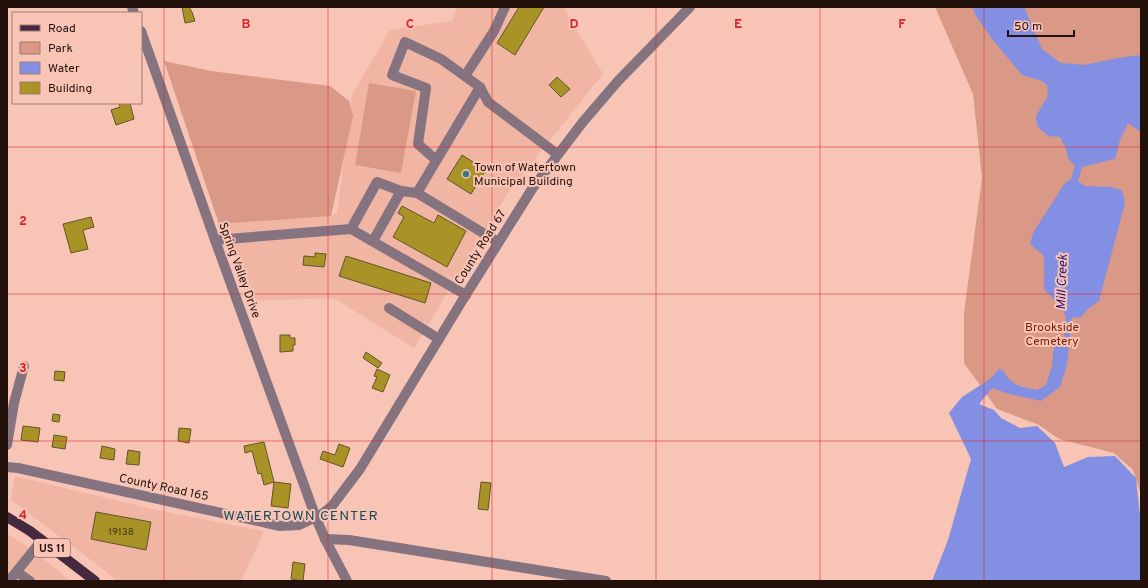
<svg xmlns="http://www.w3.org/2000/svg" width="1148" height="588" viewBox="0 0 1148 588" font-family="Overpass,sans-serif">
<rect width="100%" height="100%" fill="#f8c4b5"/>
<g fill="#f1b5a4">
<path d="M457,7H563L603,74L508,193L414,348L334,298L250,301L224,222L337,214L352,95L390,30L452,21Z"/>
<path d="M15,476L148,508L264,531L241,581H117L104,570L11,500Z"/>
<path d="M7,534L29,547L70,581H7Z"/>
</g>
<g fill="#da9986">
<path d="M935,7H1141V495L1133,470L1114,453L1059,439L1039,425L997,409L964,363V313L982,178L973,94Z"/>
<path d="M164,61L211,71L330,86L349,101L353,116L331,216L219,224Z"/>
<path d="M369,83L416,91L401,173L355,165Z"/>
</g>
<path fill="#838fe2" d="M972,7H1024L1042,49L1061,63L1084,65L1118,58L1141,55V132L1128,123L1120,140L1115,159L1082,167L1078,181L1085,186L1110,187L1122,190L1125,203L1099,301L1088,309L1081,317L1072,318L1067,365L1060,387L1041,401L1009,394L992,388L979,404L994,410L1001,418L1020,428L1037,426L1055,443L1064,467L1088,457L1115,456L1136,478L1141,525V581H932L948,540L971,459L949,413L962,397L990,379L999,369L1003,370C1012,386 1020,387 1037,390L1046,385L1052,366L1054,345L1064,337L1066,317L1062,309L1044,289V256L1030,244L1033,233L1064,184L1071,179L1075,166L1068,158L1066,149L1060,137L1048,136L1037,126L1036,116L1048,96L1047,85L1042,81L1022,75L992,39L976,16Z"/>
<g fill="#a99327" stroke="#60562a">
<path d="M182,7H189L192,12L195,21L185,23Z"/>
<path d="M519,7H544L515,55L497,43Z"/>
<path d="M557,77L570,89L561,97L549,85Z"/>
<path d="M119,103H130L134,119L116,125L111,110L120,107Z"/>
<path d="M462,155L486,170L471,194L447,179Z"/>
<path d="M402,206L434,223L438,215L466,231L447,267L393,237L404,217L398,213Z"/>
<path d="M91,217L94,227L83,230L88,249L71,253L63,224Z"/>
<path d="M315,253L326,254L324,267L303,265L304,256L315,257Z"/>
<path d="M346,256L431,283L425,303L339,276Z"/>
<path d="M280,335H290V338H295V345H293V351L280,352Z"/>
<path d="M366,352L382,363L378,368L363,358Z"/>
<path d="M377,369L390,375L383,392L372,388L377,377L374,376Z"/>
<path d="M55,371L65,372L64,381L54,380Z"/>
<path d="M53,414L60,415L59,422L52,421Z"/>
<path d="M23,426L40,428L38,442L21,440Z"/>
<path d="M179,428L191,429L189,443L178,441Z"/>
<path d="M54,435L67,437L65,449L52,447Z"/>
<path d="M264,442L274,482L291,484L288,508L271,506L274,482L264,485L261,473L258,474L252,451L245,453L244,446Z"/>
<path d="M339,444L350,448L343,467L320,459L323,451L335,455Z"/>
<path d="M102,446L115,449L114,460L100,458Z"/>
<path d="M128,450L140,452L139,465L126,464Z"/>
<path d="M481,482L491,483L488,510L478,509Z"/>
<path d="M96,512L151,522L146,550L91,539Z"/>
<path d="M293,562L305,564L303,581L291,579Z"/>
</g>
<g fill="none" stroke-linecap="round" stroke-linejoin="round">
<g stroke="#857380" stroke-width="10">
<path d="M132,7L134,13"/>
<path d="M141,31L215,240L316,518L325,539L347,581"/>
<path d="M465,76L494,31L505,7"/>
<path d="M480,87L488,102L557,154"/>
<path d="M401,191L417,193L498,242"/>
<path d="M417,193L480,87L441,59L405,42L392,75L426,88L418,144L436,160"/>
<path d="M215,240L351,229"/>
<path d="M373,241L401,191L377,182L351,229L466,295"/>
<path d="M389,308L439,339"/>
<path d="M7,445L14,403L24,366"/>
<path d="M7,467L18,468L280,526L299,525L322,514L332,506L360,469L462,301L532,189L582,123L618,81L690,7"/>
<path d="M325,539L349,540L606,581"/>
<path d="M17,572L30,581"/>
<path d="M9,581L42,540"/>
</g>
<path stroke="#45293e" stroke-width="10" d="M7,517L30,531L95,581"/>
</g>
<path fill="none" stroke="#d62828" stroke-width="1" stroke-opacity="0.55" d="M164,7V581M328,7V581M492,7V581M656,7V581M820,7V581M984,7V581M7,147H1141M7,294H1141M7,441H1141"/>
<circle fill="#357889" stroke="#f8c4b5" stroke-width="1.5" cx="466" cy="174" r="4"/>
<g text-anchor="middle" stroke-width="4" stroke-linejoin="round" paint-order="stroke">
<g font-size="10" fill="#443213">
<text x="121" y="535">19138</text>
</g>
<rect fill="#f8c4b5" stroke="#63473f" stroke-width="1" x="34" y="539" width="36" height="18" rx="3"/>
<g font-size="11" font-weight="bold" fill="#23110c">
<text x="52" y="552">US 11</text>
</g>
<g font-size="12" fill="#23110c" stroke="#f8c4b5" text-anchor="start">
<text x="474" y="171">Town of Watertown<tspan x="474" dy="14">Municipal Building</tspan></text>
</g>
<g font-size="12" fill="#23110c" stroke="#f8c4b5">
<text transform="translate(480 247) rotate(-58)" y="4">County Road 67</text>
<text transform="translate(240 270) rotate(70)" y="4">Spring Valley Drive</text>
<text transform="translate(164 487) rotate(12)" y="4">County Road 165</text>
</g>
<g font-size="12" fill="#752105" stroke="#f8c4b5">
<text x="1052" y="331">Brookside<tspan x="1052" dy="14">Cemetery</tspan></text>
</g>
<g font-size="13" font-style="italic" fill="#201576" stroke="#f8c4b5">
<text transform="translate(1061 282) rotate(-88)" y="5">Mill Creek</text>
</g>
<g font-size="14" letter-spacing="1" fill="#144c59" stroke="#f8c4b5">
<text x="301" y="520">WATERTOWN CENTER</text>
</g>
</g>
<g font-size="13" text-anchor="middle" font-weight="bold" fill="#d62828" stroke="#f8c4b5" stroke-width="4" stroke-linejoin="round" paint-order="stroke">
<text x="246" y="28">B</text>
<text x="410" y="28">C</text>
<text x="574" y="28">D</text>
<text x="738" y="28">E</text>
<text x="902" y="28">F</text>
<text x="23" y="225">2</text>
<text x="23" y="372">3</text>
<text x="23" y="519">4</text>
</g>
<rect width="1148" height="588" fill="none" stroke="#23110c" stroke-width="16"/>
<rect x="12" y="12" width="130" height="92" fill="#f8c4b5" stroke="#a37c71"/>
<rect x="20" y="25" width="20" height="6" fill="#45293e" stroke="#a37c71"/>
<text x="48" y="32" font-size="12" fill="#23110c">Road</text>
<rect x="20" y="42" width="20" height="12" fill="#da9986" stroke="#a37c71"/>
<text x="48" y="52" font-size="12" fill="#23110c">Park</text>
<rect x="20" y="62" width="20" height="12" fill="#838fe2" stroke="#a37c71"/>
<text x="48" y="72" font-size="12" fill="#23110c">Water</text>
<rect x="20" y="82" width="20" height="12" fill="#a99327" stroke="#a37c71"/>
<text x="48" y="92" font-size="12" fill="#23110c">Building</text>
<path d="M1008 30v6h66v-6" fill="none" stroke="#23110c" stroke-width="2"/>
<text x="1014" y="30" font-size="12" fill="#23110c" stroke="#f8c4b5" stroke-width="3" paint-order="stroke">50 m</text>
</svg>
